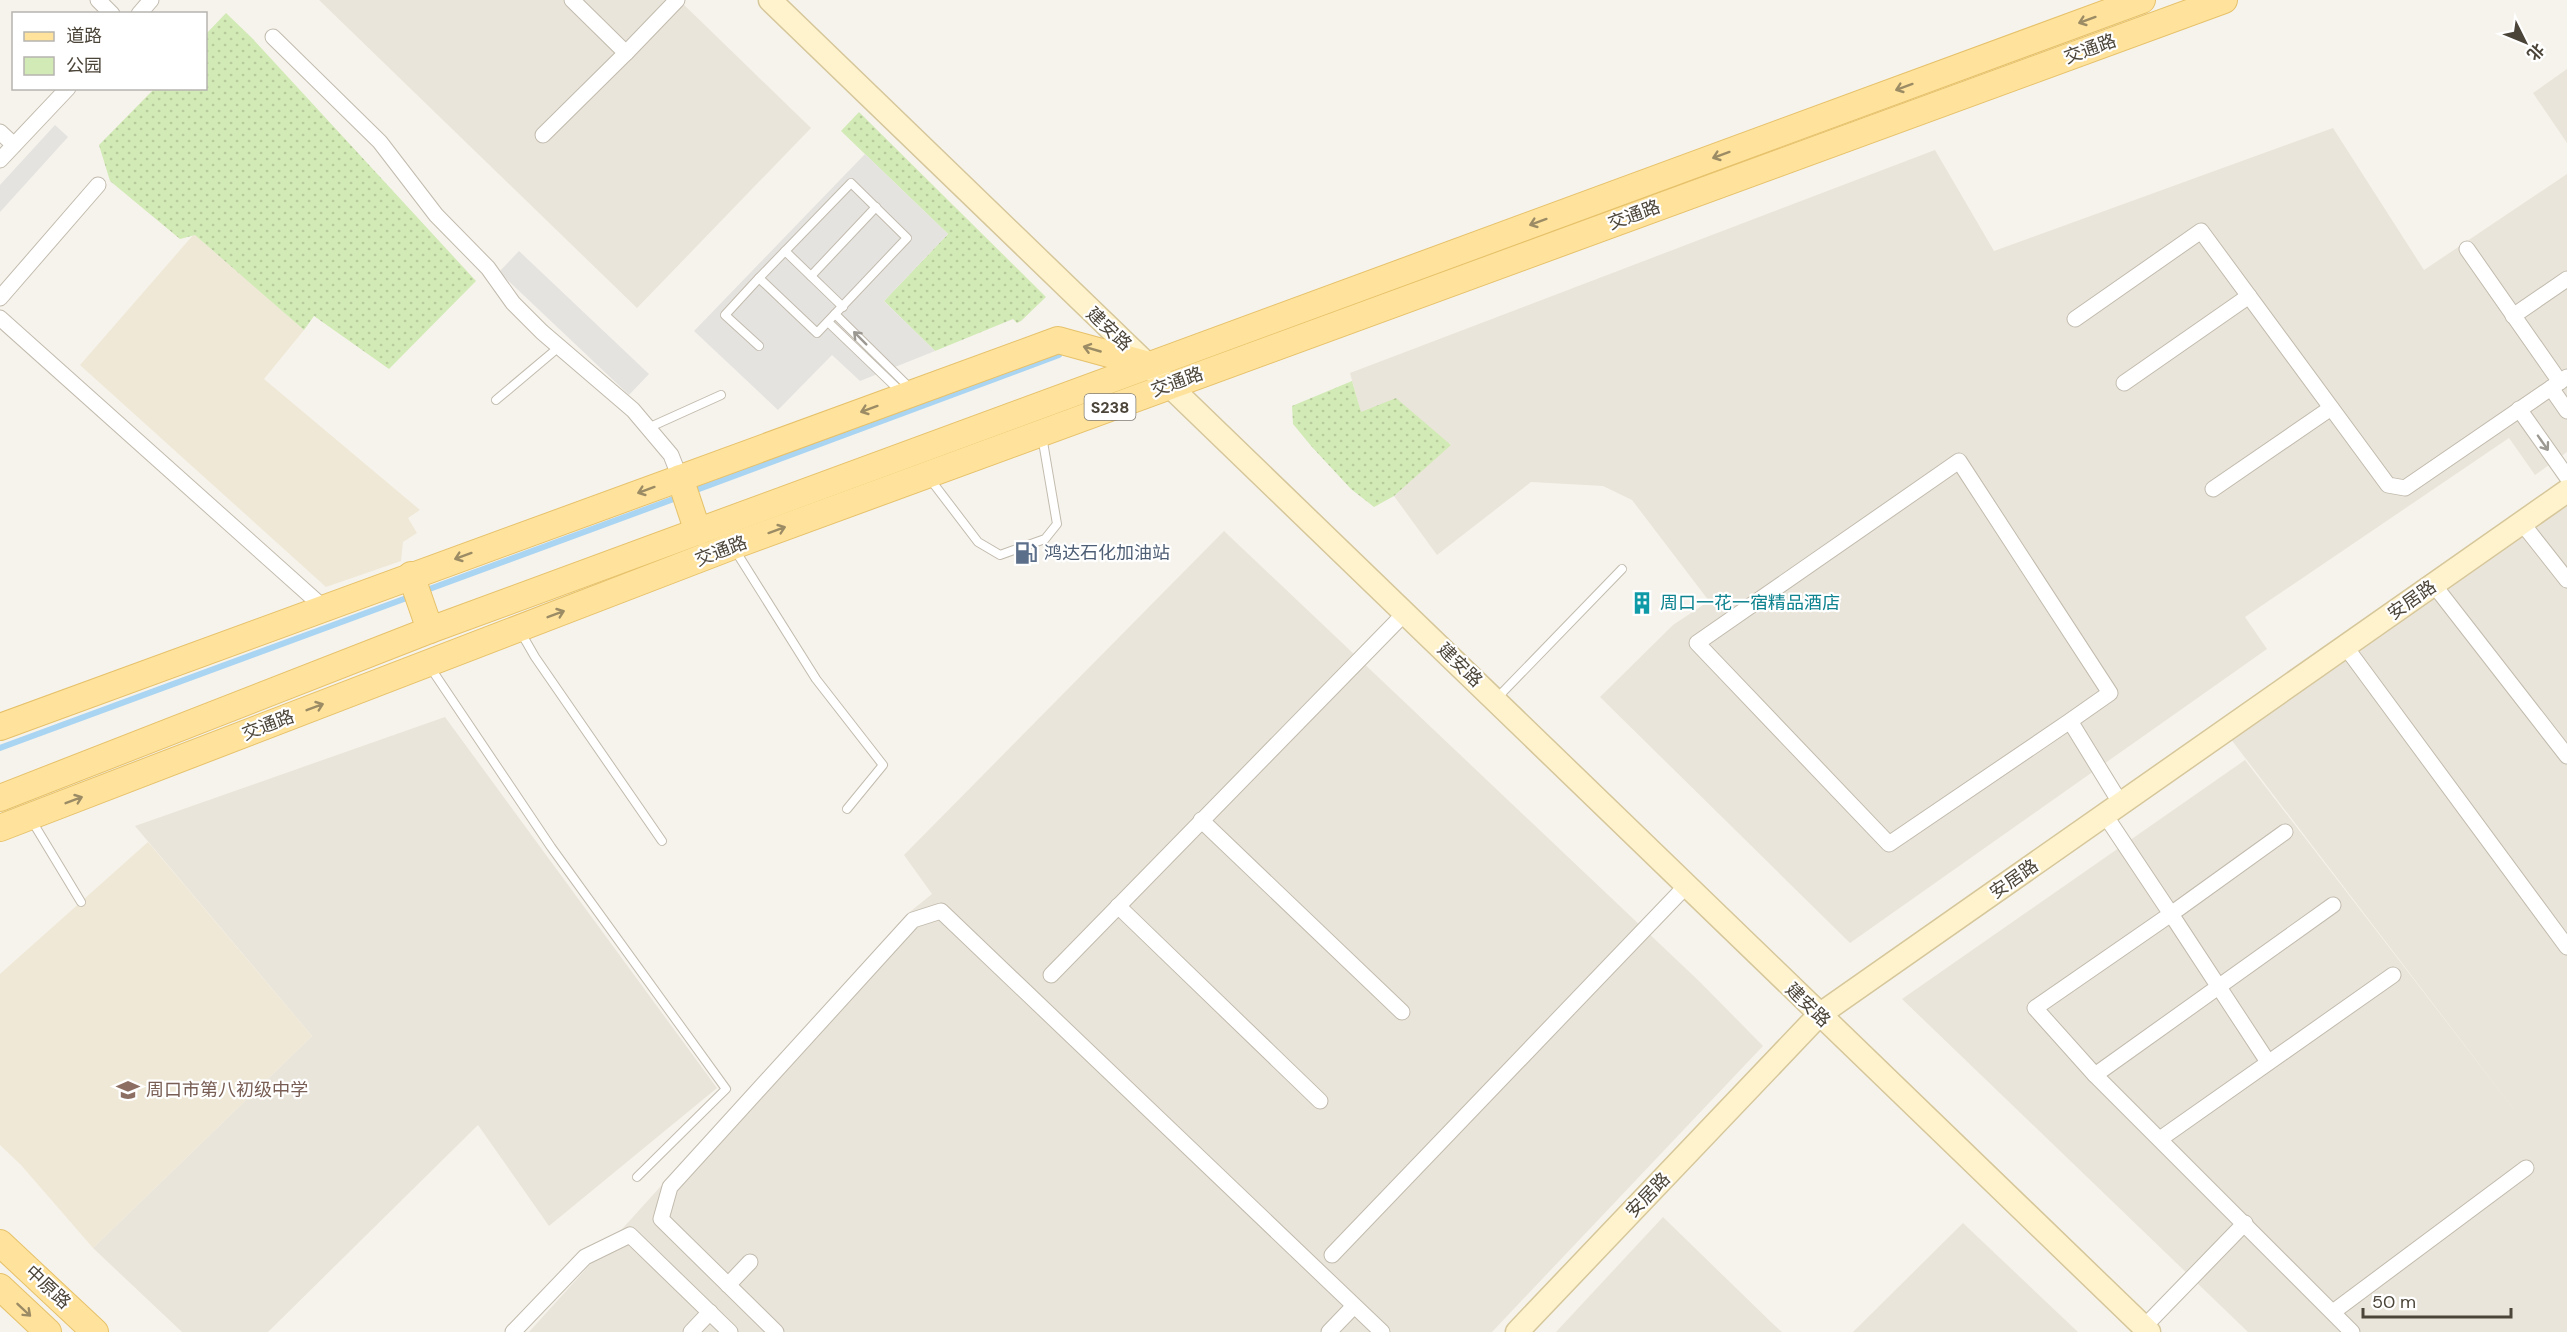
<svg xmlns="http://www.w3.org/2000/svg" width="2567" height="1332" viewBox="0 0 2567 1332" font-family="'DM Sans','Noto Sans SC',sans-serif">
<defs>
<pattern id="green-dots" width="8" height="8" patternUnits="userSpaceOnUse" patternTransform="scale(1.5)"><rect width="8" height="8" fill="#d2eab5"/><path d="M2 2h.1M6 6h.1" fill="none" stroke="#b6ca9c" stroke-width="1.8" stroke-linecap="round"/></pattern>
</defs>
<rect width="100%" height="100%" fill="#f6f3ec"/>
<g fill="#eae5da">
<path d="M319,0H679L811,128L637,308Z"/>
<path d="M2567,69V143L2533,93Z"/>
<path d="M2333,128L2424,270L2567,174V452L2535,475L2509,438L2245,617L2267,649L1850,943L1600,697L1673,625L1709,601L1632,500L1603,486L1531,482L1437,555L1394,496L1451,444L1361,413L1350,373L1935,150L1994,251Z"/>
<path d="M2567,501V1332H2248L1902,999L2245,760L2525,1124L2230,738Z"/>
<path d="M1224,531L1701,983L1763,1046L1492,1332H529L906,915L932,894L904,855Z"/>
<path d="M445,717L717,1088L549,1226L478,1125L268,1332H182L93,1248L312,1036L135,826Z"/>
<path d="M1663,1217L1773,1324L1782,1332H1556Z"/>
<path d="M1963,1223L2078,1332H1853Z"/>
</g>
<g fill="#efe8d6">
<path d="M194,234L304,330L264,379L420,510L408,518L417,533L403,542L401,561L326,587L80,365Z"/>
<path d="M148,842L312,1036L93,1248L21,1165L0,1145V974Z"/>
</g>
<g fill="url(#green-dots)">
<path d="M226,13L252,38L476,281L389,369L314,316L304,330L195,235L180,239L110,181L99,145L154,89L206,88V34Z"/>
<path d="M859,112L1046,297L1021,321L1017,323L1013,319L935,351L884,301L948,234L841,131Z"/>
<path d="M1352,381L1361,412L1396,398L1451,445L1394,496L1374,507L1351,489L1312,447L1293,424L1292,406Z"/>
</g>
<g fill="#e5e3e0">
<path d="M55,125L68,137L0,212V185Z"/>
<path d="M865,154L948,234L884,301L935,351L860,381L832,355L778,410L694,331Z"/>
<path d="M519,251L649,374L629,395L499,272Z"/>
</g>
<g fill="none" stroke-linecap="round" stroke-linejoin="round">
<g stroke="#a9d4f2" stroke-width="6">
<path d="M691,492L1059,355"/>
<path d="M424,591L679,497"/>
<path d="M0,748L412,596"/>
</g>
<g stroke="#c2bbae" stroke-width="10">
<g id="lane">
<path d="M851,183L907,238L817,333L759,278Z"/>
<path d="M785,251L843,307"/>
<path d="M811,276L876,207"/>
<path d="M835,314L911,389"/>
<path d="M828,322L901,392"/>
<path d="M759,346L725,315L759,278"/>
<path d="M496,400L559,347"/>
<path d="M648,428L721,395"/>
<path d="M930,479L978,542L1000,555L1045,539L1057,524L1042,436"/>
<path d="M735,550L816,679L883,765L847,809"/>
<path d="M520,631L535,657L662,841"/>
<path d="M430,667L551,847L726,1089L637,1177"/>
<path d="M1497,698L1622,569"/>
<path d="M32,821L81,902"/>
</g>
</g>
<g stroke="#c2bbae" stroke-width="17">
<g id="street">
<path d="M98,0L112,14"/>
<path d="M572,0L626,53L677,0"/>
<path d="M139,14L151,0"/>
<path d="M273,37L380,142L436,215L488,268L513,303L542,332L633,410L671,455L680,478"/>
<path d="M0,132L14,145"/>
<path d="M543,135L626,53"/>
<path d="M0,160L68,88"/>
<path d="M2467,249L2560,382"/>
<path d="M0,298L98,185"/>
<path d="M2513,316L2567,279"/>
<path d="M0,318L324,608"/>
<path d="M2075,319L2201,231L2388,485L2405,488L2567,377"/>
<path d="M2124,383L2249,296"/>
<path d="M2551,388L2567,411"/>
<path d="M2519,409L2567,477"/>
<path d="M2213,489L2331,408"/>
<path d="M2522,523L2567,580"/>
<path d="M2434,585L2567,756"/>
<path d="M2345,646L2567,947"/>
<path d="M2070,721L1889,844L1697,643L1959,461L2110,693L2070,721L2121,804"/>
<path d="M2105,815L2171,914L2035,1008L2095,1075L2352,1332"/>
<path d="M1201,820L1402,1012"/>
<path d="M1118,906L1320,1101"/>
<path d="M1051,975L1405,613"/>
<path d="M2268,1062L2171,914L2285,832"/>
<path d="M2095,1075L2333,905"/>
<path d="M2160,1139L2393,975"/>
<path d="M1332,1255L1686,886"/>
<path d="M728,1285L750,1262"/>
<path d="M2333,1312L2526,1168"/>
<path d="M2144,1327L2245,1223"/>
<path d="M513,1332L585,1257L630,1235L730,1332"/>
<path d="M691,1332L710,1312"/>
<path d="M776,1332L661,1219L670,1187L913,920L941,911L1382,1332"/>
<path d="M1329,1332L1354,1306"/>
</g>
</g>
<g stroke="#d6c79b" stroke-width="25">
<g id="secondary">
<path d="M770,0L2149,1332"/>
<path d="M1517,1332L1819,1015L2567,491"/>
</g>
</g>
<g stroke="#e6c16a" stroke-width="28">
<g id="primary">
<path d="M680,478L698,532"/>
<path d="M411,575L430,630"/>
<path d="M0,727L1058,340L1149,365"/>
<path d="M0,798L430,630L2142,0"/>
<path d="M0,828L733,546L2224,0"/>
<path d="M0,1243L95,1332"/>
<path d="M0,1287L48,1332"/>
</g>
</g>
<use href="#lane" stroke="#fff" stroke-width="8"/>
<use href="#street" stroke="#fff" stroke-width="15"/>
<use href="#secondary" stroke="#fff3cd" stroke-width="22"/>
<use href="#primary" stroke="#ffe39c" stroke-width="26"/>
</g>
<defs><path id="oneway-shaft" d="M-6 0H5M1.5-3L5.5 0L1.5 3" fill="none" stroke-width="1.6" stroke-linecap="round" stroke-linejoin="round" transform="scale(1.5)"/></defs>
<g stroke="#9c8c66">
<use href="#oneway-shaft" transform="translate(2087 20) rotate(160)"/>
<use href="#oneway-shaft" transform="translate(1904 87) rotate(160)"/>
<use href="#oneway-shaft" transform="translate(1721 155) rotate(160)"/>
<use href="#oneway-shaft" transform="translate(1538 222) rotate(160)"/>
<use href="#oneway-shaft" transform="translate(1092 349) rotate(-164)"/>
<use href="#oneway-shaft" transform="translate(869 409) rotate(160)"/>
<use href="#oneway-shaft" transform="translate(646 490) rotate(160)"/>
<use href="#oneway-shaft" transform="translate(777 530) rotate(-20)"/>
<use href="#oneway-shaft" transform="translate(463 556) rotate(160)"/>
<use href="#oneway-shaft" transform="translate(556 614) rotate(-21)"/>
<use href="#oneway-shaft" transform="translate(315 707) rotate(-21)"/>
<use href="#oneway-shaft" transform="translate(74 800) rotate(-21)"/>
<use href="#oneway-shaft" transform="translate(24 1310) rotate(43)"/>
</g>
<g stroke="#9c9892">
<use href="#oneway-shaft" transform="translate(860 338) rotate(-135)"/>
<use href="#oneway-shaft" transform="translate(2543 443) rotate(55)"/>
</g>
<defs>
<g id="fuel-bare" transform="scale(1.8)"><path d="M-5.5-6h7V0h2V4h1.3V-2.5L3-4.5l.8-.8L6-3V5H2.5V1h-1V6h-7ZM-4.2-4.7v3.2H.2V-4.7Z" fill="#5c6f8a" stroke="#fff" stroke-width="2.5" paint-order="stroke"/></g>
<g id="building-bare" transform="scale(1.8)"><path d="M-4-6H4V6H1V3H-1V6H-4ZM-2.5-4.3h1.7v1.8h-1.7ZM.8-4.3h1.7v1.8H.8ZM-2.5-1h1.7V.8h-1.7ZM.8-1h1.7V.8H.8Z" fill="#0f9aa8" stroke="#fff" stroke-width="2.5" paint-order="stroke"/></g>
<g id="school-bare" transform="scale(1.8)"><path d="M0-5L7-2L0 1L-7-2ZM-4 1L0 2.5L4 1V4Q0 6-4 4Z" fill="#8d6e63" stroke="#fff" stroke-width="2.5" paint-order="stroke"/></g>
</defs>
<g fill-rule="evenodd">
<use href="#fuel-bare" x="1026" y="553"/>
<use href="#building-bare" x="1642" y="603"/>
<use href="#school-bare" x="128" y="1090"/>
</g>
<g text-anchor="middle" stroke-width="4.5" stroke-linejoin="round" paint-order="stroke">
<rect fill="#fff" stroke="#817c74" stroke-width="1.5" x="1084.5" y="394" width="51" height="26" rx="4.5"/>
<g font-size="16" font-weight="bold" fill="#4b4439">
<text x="1110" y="413">S238</text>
</g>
<g font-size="18" fill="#4b4439" stroke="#fff">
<text transform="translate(2090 49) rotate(-20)" y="6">交通路</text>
<text transform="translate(1634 215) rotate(-20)" y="6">交通路</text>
<text transform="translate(1109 329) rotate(43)" y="6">建安路</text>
<text transform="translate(1177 382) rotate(-20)" y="6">交通路</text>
<text transform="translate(721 551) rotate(-21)" y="6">交通路</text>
<text transform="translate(2412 600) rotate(-35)" y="6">安居路</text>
<text transform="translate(1460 665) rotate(44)" y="6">建安路</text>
<text transform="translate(268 725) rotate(-21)" y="6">交通路</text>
<text transform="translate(2014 879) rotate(-35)" y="6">安居路</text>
<text transform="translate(1808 1005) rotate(44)" y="6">建安路</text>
<text transform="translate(1648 1195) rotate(-46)" y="6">安居路</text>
<text transform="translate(48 1287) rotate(43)" y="6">中原路</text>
</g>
<g font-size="18" fill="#4e5e75" stroke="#fff" text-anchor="start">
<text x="1044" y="559">鸿达石化加油站</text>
</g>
<g font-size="18" fill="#0d838f" stroke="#fff" text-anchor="start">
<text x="1660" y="609">周口一花一宿精品酒店</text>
</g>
<g font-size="18" fill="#785e54" stroke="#fff" text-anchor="start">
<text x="146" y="1096">周口市第八初级中学</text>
</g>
</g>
<rect x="12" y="12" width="195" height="78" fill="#ffffff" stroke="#b7b4b0" stroke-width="1.5"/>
<rect x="24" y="32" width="30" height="9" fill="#ffe39c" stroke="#b7b4b0" stroke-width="1.5"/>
<text x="66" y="42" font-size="18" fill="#4b4439">道路</text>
<rect x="24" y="57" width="30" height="18" fill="#d2eab5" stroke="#b7b4b0" stroke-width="1.5"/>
<text x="66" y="72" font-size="18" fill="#4b4439">公园</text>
<g transform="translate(2525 42) rotate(133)" stroke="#ffffff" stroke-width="4.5" paint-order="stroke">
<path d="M0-4.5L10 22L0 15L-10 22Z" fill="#4b4439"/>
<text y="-9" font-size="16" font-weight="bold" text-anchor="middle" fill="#4b4439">北</text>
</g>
<path d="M2363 1308v9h148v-9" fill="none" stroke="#4b4439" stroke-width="3"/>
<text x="2372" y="1308" font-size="18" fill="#4b4439" stroke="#ffffff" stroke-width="4.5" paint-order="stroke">50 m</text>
</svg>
